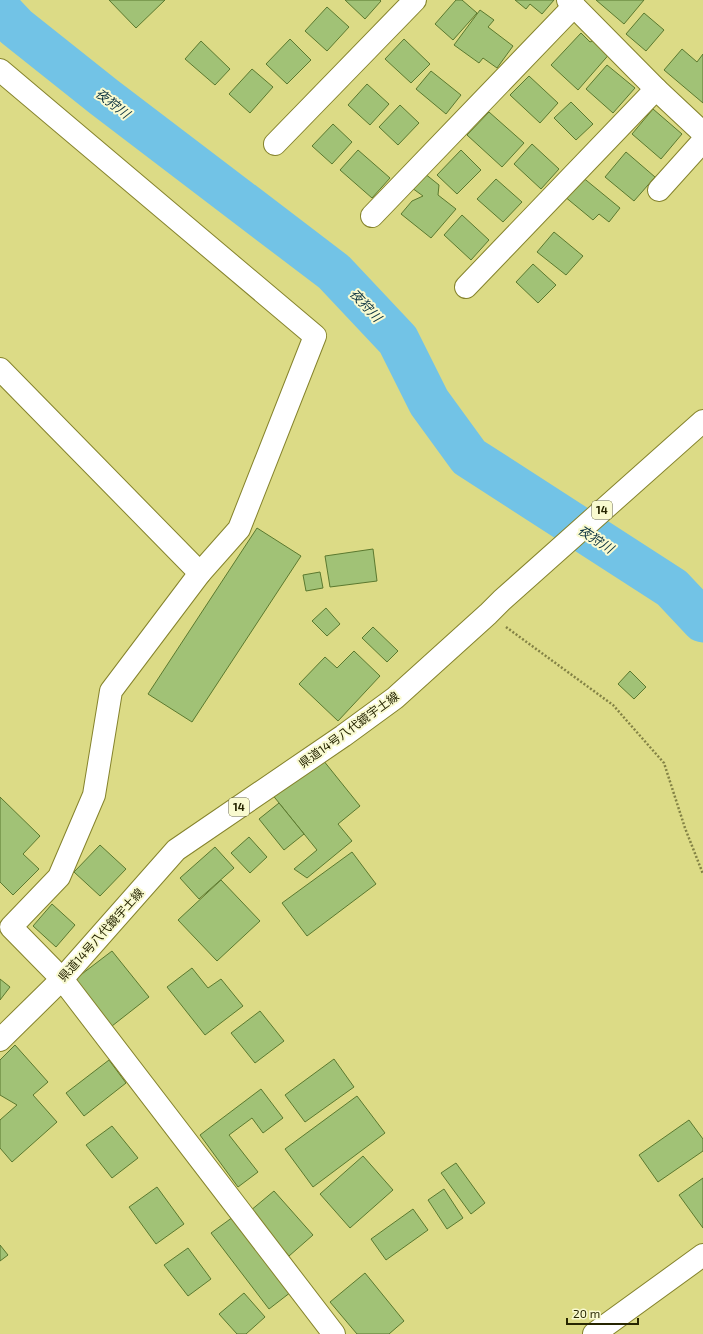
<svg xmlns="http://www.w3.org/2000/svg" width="703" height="1334" viewBox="0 0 703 1334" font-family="'Exo 2','Noto Sans JP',sans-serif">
<rect width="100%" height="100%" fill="#dcdb86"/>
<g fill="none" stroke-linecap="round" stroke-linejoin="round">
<path stroke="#72c3e6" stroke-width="43" d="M0,10L16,27L104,97L334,272L398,340L429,402L469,457L672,588L703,621"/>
</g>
<g fill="#a1c276" stroke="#5b792f">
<path d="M109,0H165L136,28Z"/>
<path d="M345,0H380L381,1L365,19Z"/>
<path d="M456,0H462L477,13L453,40L435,24Z"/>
<path d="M515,0H554L542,14L530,4L526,9Z"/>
<path d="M596,0H644L624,24Z"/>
<path d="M327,7L349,27L327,51L305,31Z"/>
<path d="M480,10L494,20L488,27L513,46L497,68L483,58L479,63L454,45Z"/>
<path d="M644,13L664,30L646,51L626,34Z"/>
<path d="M581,33L590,42L598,38L612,51L578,90L551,65Z"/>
<path d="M290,39L311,60L287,84L266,64Z"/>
<path d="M404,39L430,64L411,83L385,59Z"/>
<path d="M201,41L230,69L215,85L185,59Z"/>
<path d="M682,49L697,62L703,54V103L664,70Z"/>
<path d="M607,65L635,88L613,113L586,89Z"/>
<path d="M252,69L273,87L250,113L229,94Z"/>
<path d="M431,71L461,95L446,114L416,89Z"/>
<path d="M529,76L558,103L540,123L510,95Z"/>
<path d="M367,84L389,104L370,125L348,105Z"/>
<path d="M571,102L593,124L576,140L554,118Z"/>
<path d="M400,105L419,123L398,145L379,127Z"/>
<path d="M653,109L682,134L661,159L632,134Z"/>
<path d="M489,112L524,143L502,167L467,135Z"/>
<path d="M333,124L352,142L332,164L312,146Z"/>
<path d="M532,144L559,169L541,189L514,164Z"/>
<path d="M358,150L390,178L372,198L340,170Z"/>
<path d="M461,150L481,170L457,194L437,175Z"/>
<path d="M626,152L655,177L634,201L605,177Z"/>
<path d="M424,173L439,185L438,195L456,209L431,238L401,214L412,201L423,196L412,188Z"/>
<path d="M581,176L620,208L609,222L599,214L593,220L564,196Z"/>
<path d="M496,179L522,202L503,222L477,199Z"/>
<path d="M462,215L489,240L471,260L444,235Z"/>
<path d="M554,232L583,256L566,275L537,252Z"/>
<path d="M533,264L556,285L538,303L516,282Z"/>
<path d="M257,528L301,556L192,722L148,694Z"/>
<path d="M373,549L377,581L330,587L325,556Z"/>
<path d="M320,572L323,588L306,591L303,575Z"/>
<path d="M326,608L340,624L327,636L312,621Z"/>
<path d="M373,627L398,651L387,662L362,638Z"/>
<path d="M354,651L380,676L338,721L299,684L325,657L337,668Z"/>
<path d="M630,671L646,687L634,699L618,684Z"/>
<path d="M319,755L360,806L338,824L352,841L307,878L294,869L317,850L271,793Z"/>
<path d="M0,797L40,836L23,854L39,869L13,895L0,882Z"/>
<path d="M279,803L304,834L284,850L259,819Z"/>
<path d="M249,837L267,857L250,873L231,853Z"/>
<path d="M100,845L126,869L100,896L74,872Z"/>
<path d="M215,847L234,868L199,899L180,878Z"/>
<path d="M352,852L376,884L307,936L282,903Z"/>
<path d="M221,880L260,921L217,961L178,920Z"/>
<path d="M52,904L75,925L56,947L33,926Z"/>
<path d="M112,951L149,997L112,1026L74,980Z"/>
<path d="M192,968L208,988L221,979L243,1006L205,1035L167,987Z"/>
<path d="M0,979L10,987L0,1000Z"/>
<path d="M260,1011L284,1041L255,1063L231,1033Z"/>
<path d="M15,1045L48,1082L33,1095L57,1122L12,1162L0,1148V1120L17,1105L0,1095V1060Z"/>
<path d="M334,1059L354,1087L305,1122L285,1095Z"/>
<path d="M109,1060L126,1083L84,1116L66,1093Z"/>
<path d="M261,1089L283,1118L263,1133L252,1118L229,1135L258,1172L238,1187L200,1135Z"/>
<path d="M357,1096L385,1133L313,1187L285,1149Z"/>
<path d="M689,1120L703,1139V1151L658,1182L639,1155Z"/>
<path d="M112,1126L138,1158L112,1178L86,1145Z"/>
<path d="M363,1156L393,1190L350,1228L320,1194Z"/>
<path d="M456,1163L485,1203L471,1214L441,1173Z"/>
<path d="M703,1178V1228L679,1195Z"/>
<path d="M157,1187L184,1224L156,1244L129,1207Z"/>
<path d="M444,1189L463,1218L447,1229L428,1200Z"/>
<path d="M274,1191L313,1235L289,1256L250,1211Z"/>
<path d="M413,1209L428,1230L386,1260L371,1239Z"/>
<path d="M233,1217L291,1292L269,1309L211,1233Z"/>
<path d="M0,1245L8,1255L0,1261Z"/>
<path d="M188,1248L211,1279L188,1296L164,1265Z"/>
<path d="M365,1273L404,1321L389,1334H357L330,1302Z"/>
<path d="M244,1293L265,1317L246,1334H237L219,1314Z"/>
</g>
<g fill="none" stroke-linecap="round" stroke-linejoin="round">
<g stroke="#85832c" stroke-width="24">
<g id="minor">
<path d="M568,0L656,89L703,133"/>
<path d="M0,70L315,336L239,529L200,573L111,691L94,795L59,877L11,927L62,979L334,1334"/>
<path d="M275,144L415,0"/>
<path d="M659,190L703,141"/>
<path d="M372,216L574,6"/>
<path d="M466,287L656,89"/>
<path d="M0,369L200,573"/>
<path d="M594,1334L703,1255"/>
</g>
</g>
<g stroke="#85832c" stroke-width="24">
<path id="major" d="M0,1040L62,979L176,850L343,736L395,698L488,614L502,600L703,421"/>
</g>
<path stroke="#838245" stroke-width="2.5" stroke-dasharray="2 2" stroke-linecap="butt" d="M506,627L613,705L664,763L685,828L703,874"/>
<use href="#minor" stroke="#fff" stroke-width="22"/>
<use href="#major" stroke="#fff" stroke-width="22"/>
</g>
<g text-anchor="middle" stroke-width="4" stroke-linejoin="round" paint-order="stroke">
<g fill="#f9fad0" stroke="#65653f" stroke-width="1">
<rect x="592" y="501" width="20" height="18" rx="3"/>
<rect x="229" y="798" width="20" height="18" rx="3"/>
</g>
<g font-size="11" font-weight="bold" fill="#262501">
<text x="602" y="514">14</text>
<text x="239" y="811">14</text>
</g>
<g font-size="12" fill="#262501" stroke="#f9fad0">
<text transform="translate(349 730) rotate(-36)" y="4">県道14号八代鏡宇土線</text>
<text transform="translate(101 935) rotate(-48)" y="4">県道14号八代鏡宇土線</text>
</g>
<g font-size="13" font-style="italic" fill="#0a313f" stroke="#f9fad0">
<text transform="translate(113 103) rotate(38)" y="5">夜狩川</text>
<text transform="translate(366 305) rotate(47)" y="5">夜狩川</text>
<text transform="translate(596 539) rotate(33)" y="5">夜狩川</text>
</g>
</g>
<path d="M567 1318v6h71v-6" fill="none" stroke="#262501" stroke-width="2"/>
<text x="573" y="1318" font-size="12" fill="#262501" stroke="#f9fad0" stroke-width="3" paint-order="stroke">20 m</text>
</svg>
